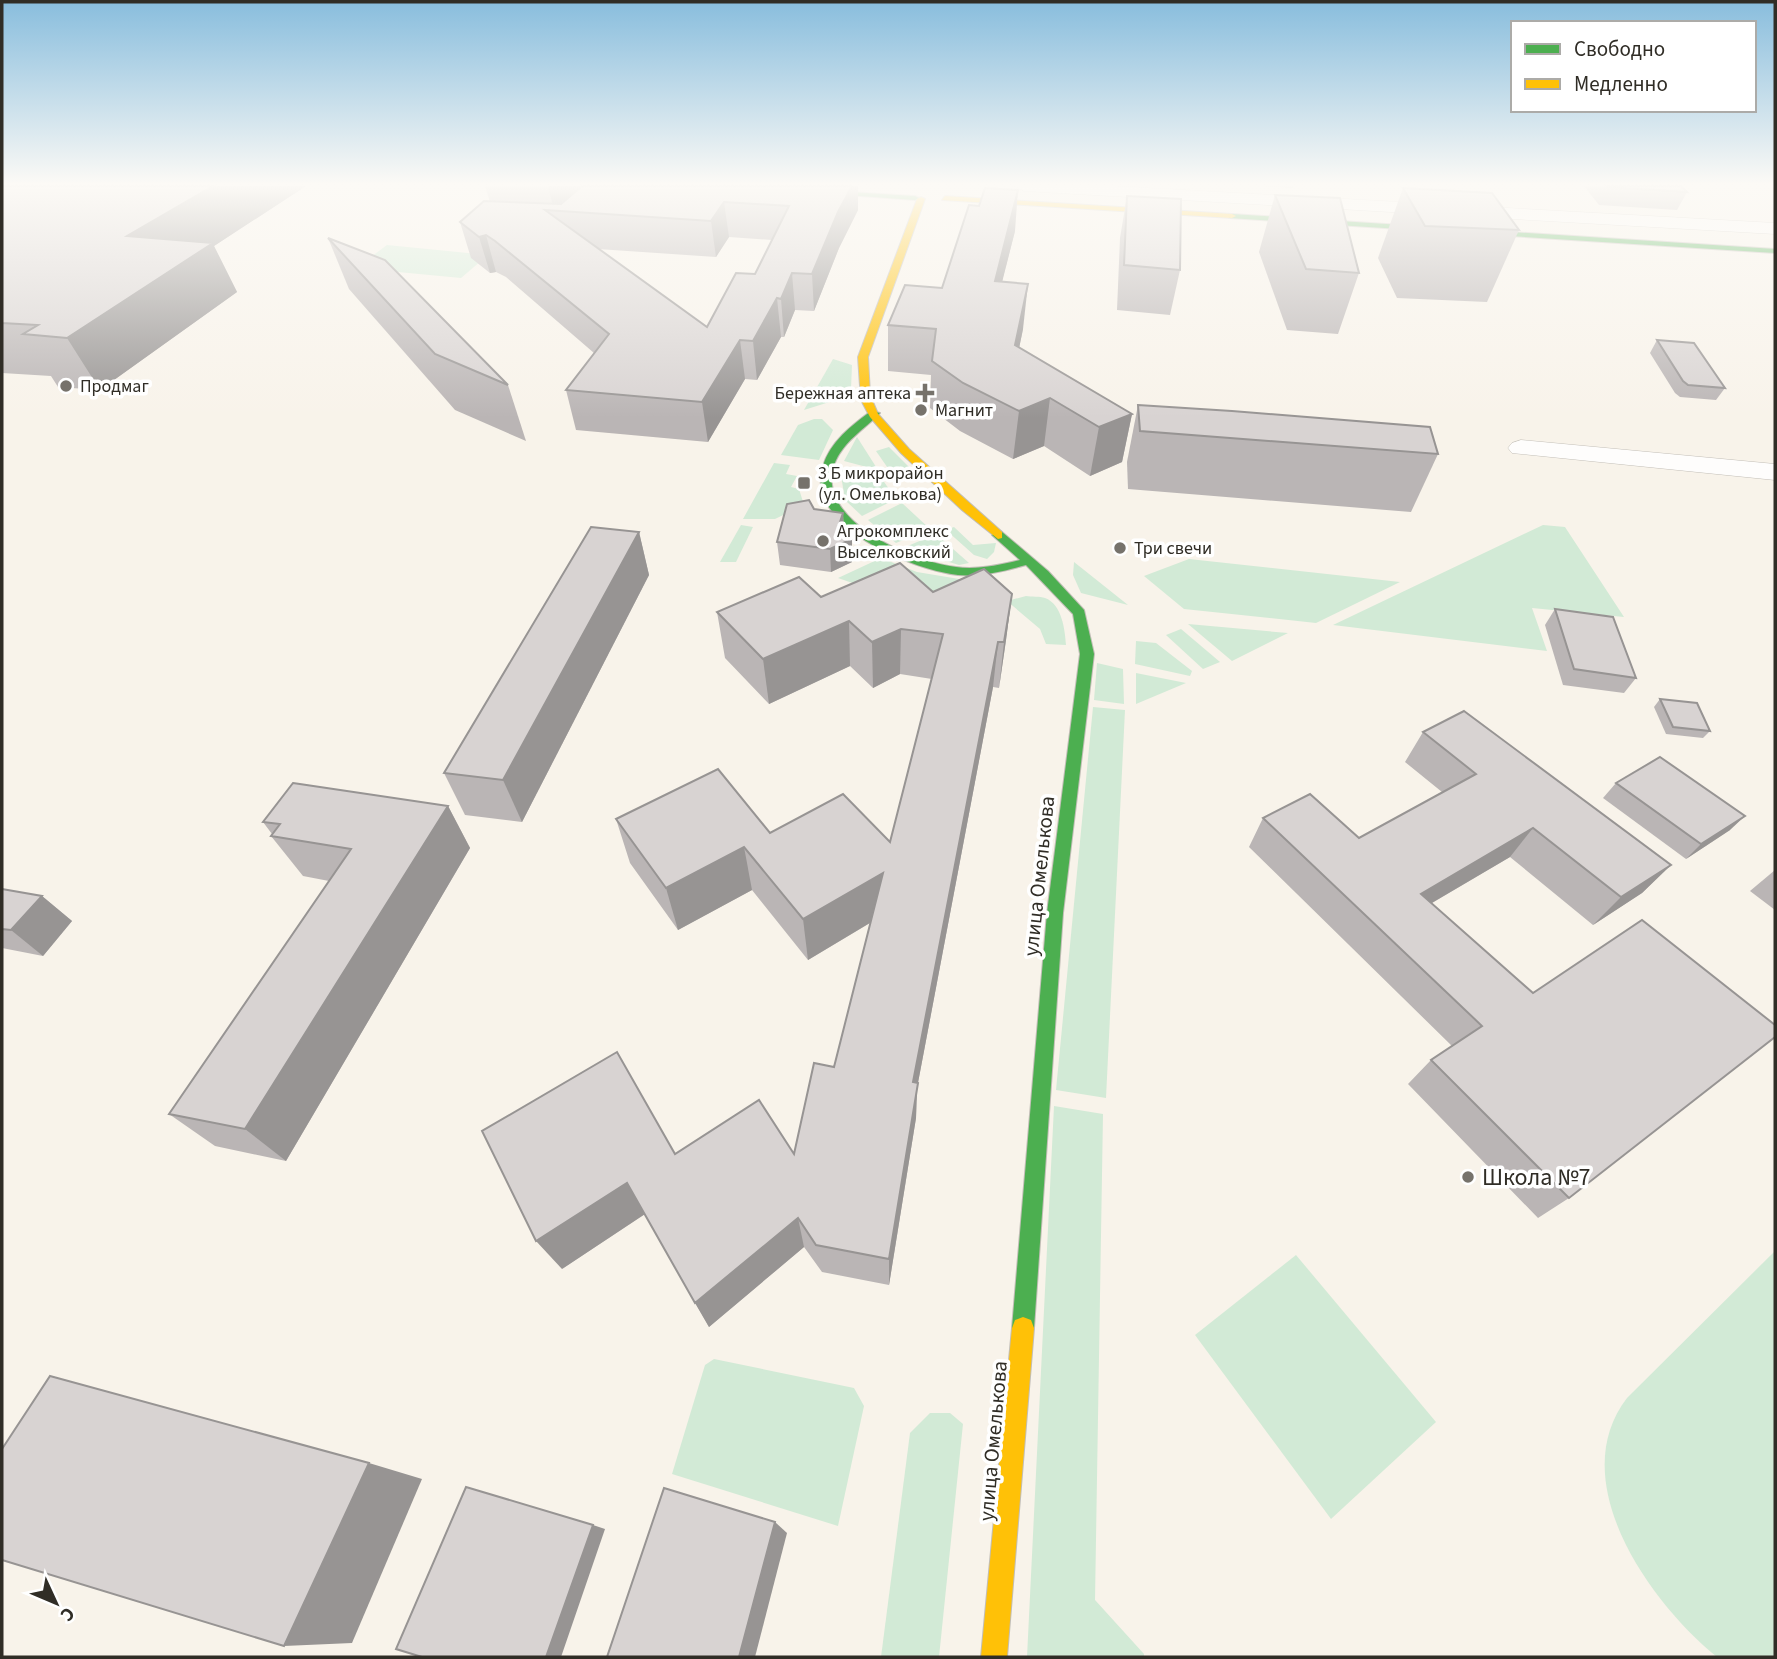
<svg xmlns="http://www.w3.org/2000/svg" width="1777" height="1659" viewBox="0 0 1777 1659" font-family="'Source Sans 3',sans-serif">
<rect width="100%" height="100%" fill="#f8f3ea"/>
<g fill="#d2ead6">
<path d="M387,245L488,255L461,278L356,268Z"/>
<path d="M833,359L852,365L851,389L839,399L804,410Z"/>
<path d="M814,419H822L833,430L819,460L781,455L798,425Z"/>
<path d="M857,437L878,470L844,461Z"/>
<path d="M889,447L923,481L892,474L876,451Z"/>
<path d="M774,463L790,465L786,474L797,476L791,487L799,489L804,505L775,519H743Z"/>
<path d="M840,469L882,479L896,499L862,516L845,500Z"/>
<path d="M902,503L930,529L896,543L868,520Z"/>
<path d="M741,525L753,527L736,562H720Z"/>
<path d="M1543,525L1565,527L1624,617L1532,608L1547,651L1333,625Z"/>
<path d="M954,527L973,545L996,543L994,552L987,559L974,555L946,530Z"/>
<path d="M936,534L969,563L959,565L903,548Z"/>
<path d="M881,558L917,572L971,581L956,595L861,586L838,578Z"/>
<path d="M1189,559L1400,582L1316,623L1184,609L1144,576Z"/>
<path d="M1074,562L1128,605L1081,593L1073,575Z"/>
<path d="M1026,596C1031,597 1040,596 1045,598C1062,604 1065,630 1066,645L1046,644L1040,629L1007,601Z"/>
<path d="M1188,624L1288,633L1232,661Z"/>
<path d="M1181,629L1220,662L1203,669L1166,635Z"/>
<path d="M1136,641L1156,643L1192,671L1190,676L1135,664Z"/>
<path d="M1097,663L1123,669L1124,704L1094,700Z"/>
<path d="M1136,673L1186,683L1136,704Z"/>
<path d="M1093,707L1125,710L1106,1098L1056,1090Z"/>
<path d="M1054,1106L1103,1114L1095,1600L1144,1654V1657H1027Z"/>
<path d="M1775,1251V1657H1717C1650,1603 1563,1481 1627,1398Z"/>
<path d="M1296,1255L1436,1422L1331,1519L1195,1335Z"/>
<path d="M714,1359L854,1388L864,1406L838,1526L672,1474L705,1365Z"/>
<path d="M930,1413H950L963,1424L939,1657H881L910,1433Z"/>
</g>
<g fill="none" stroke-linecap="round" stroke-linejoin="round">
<g stroke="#c2beb7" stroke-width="1">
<g id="street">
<path d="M1015,186H1112L1775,223V234L1024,191Z"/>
<path d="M1521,440L1775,464V480L1512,453L1508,448L1512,443Z"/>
</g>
</g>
<g stroke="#c2beb7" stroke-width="2">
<g id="fast">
<path d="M719,186H755L915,196L919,198L915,200Z"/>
<path d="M1232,214L1775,249V253L1229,218Z"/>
<path d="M871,411L880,413C864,430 843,441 834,465C815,521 913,562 956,567C977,570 999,565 1020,560L992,535L998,531L1002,532L1048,571L1084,610L1094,654L1063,913L1034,1328L1031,1336L1023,1339L1015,1336L1012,1328L1047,913L1080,654L1073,614L1026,565C1004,571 981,577 958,575C913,570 803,526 823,466C830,442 852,425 871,411Z"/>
</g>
</g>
<g stroke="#c2beb7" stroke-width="2">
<g id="slow">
<path d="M945,196L1232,214L1236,216L1232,218L942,200Z"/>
<path d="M921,197L925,199L868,357L870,395L878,414L909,449L1002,532V538L998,539L962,510L901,453L870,417L861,400L858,357L917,199Z"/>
<path d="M1023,1317L1031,1320L1034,1328L1007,1657H981L1012,1328L1015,1320Z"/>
</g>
</g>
<use href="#street" fill="#fefdfc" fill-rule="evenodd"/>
<use href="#fast" fill="#4caf50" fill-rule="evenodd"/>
<use href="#slow" fill="#ffc107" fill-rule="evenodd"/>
</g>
<g fill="#bab5b5" fill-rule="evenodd">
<path d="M2,186H306L214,246L237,292L100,390L58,387L51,376L2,373Z"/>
<path d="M485,186H858V210L839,248L814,311L795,310L784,337H781L757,380L745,379L708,442L576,430L566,390L594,353L506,277L496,272L490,273L471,258L460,222L490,202ZM729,237L772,240L755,274L707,327L598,249L716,257Z"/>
<path d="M1264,186H1294L1293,188Z"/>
<path d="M1584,186H1681L1687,192L1677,210L1599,205Z"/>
<path d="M1403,188L1519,230L1487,302L1397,298L1378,258Z"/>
<path d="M1275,195L1359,273L1338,334L1287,330L1259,252Z"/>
<path d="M1127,196L1180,270L1170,315L1117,310L1120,238Z"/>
<path d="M1015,231L1002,281L1023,329L1019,348L1132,414L1122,462L1090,476L1044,446L1013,459L960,431L930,408L931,375L888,371V325L942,288Z"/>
<path d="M328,238L508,385L526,441L455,410L349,289Z"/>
<path d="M1657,340L1725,388L1716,400L1680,397L1675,393L1650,353Z"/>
<path d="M1138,405L1438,454L1411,512L1128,489L1127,462Z"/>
<path d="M814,509L843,513L844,533L852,539V562L831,572L780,565L777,542Z"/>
<path d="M639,532L649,575L522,822L465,815L444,773Z"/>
<path d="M933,592L1012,594L1006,640L999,688L993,687L917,1088L916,1118L889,1285L822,1272L804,1247L709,1327L645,1214L562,1269L675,1154H794L834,1067L870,923L808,960L752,890L678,930L630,863L616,819L770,833L890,842L932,679L900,674L873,688L850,666L769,704L725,658L717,612L821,597Z"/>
<path d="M1555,609L1636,678L1624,693L1563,685L1545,625Z"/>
<path d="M1660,699L1710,731L1703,738L1666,734L1654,707Z"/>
<path d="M1423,732L1671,865L1642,893L1593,925L1510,857L1432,903L1569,1198L1538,1218L1408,1084L1431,1060L1452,1046L1249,847L1263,818L1359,838L1442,792L1405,762Z"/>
<path d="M1616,783L1730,830L1686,859L1603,798Z"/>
<path d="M448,806L470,848L286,1161L215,1146L169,1114L329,881L303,876L271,836L272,834L263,822Z"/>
<path d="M1775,870V910L1750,891Z"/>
<path d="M2,889L42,896L72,921L43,956L2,948Z"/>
</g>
<g fill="#979493">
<path d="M213,186H306L214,246L237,292L100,390L67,338L127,236Z"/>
<path d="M548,186H589L554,211Z"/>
<path d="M852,186H858V210L839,248L814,311L812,274L838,212Z"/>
<path d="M1018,190L1015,231L991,326L995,281Z"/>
<path d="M724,202L729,237L716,257L711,221Z"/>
<path d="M486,235L496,272L490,273L479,237Z"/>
<path d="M792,273L795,310L784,337L781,299Z"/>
<path d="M1028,284L1023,329L1010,392L1015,345Z"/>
<path d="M777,298L781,337L757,380L753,341Z"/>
<path d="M740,340L745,379L708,442L702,402Z"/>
<path d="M1050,398L1044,446L1013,459L1019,411Z"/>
<path d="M1132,414L1122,462L1090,476L1099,427Z"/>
<path d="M843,513L844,536L852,539V562L831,572L830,549Z"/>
<path d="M639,532L649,575L522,822L503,780Z"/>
<path d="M1012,594L1006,640L999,688L1004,642Z"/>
<path d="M849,621L850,666L769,704L763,659Z"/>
<path d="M901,629L900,674L873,688L872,642Z"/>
<path d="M998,642L993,687L917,1088L916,1118L889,1285V1259L913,1082Z"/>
<path d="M448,806L470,848L286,1161L245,1129Z"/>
<path d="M1745,816L1730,830L1686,859L1701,844Z"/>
<path d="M1533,828L1510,857L1401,921L1421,894Z"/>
<path d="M744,847L752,890L678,930L666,888Z"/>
<path d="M1671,865L1642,893L1593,925L1621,897Z"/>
<path d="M883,873V915L808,960L803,919Z"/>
<path d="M42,896L72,921L43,956L11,930Z"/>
<path d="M627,1183L645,1214L562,1269L536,1241Z"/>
<path d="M798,1218L804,1247L709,1327L695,1303Z"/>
<path d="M369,1463L422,1479L352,1643L284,1646Z"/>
<path d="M775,1522L787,1533L755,1657H739Z"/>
<path d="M593,1525L605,1529L561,1657H546Z"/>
</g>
<g fill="#d8d3d2" stroke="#979493" stroke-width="2" fill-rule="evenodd">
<path d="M2,186H213L127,236L213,243L67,338L23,334L38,325L2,323Z"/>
<path d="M582,186H852L838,212L812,274L792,273L781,299L777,298L753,341L740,340L702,402L566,390L609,334L495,241L486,235L479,237L460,222L484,201L561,204ZM724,202L789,206L755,274L736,273L707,327L545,210L711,221Z"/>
<path d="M1607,186H1681L1687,192L1608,187Z"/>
<path d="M985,188L1018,190L995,281L1028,284L1015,345L1132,414L1099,427L1050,398L1019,411L963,383L932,361L936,329L888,325L905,285L942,288L969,205L979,206Z"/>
<path d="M1403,188L1492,193L1519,230L1425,226Z"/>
<path d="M1275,195L1340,198L1359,273L1306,269Z"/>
<path d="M1127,196L1181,199L1180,270L1124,265Z"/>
<path d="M328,238L385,260L508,385L435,354Z"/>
<path d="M1657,340L1694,343L1725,388L1688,385L1683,381Z"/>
<path d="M1138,405L1232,411L1430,427L1438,454L1140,431Z"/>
<path d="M809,500L814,509L843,513L838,528L852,539L830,549L777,542L787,504Z"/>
<path d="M591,527L639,532L503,780L444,773Z"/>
<path d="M900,563L933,592L984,569L1012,594L1004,642H998L913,1082L918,1083L889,1259L816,1245L798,1218L695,1303L627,1183L536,1241L482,1131L617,1052L675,1154L759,1100L794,1154L814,1063L834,1067L883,873L803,919L744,847L666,888L616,819L718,769L770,833L843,794L890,842L943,634L901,629L872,642L849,621L763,659L717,612L799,577L821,597Z"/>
<path d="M1555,609L1613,617L1636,678L1574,669Z"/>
<path d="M1660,699L1697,703L1710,731L1673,727Z"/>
<path d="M1464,711L1671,865L1621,897L1533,828L1421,894L1533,993L1642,920L1775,1025V1037L1569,1198L1431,1060L1482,1026L1263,818L1310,794L1359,838L1476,774L1423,732Z"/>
<path d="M1660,757L1745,816L1701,844L1616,783Z"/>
<path d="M293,783L448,806L245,1129L169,1114L351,849L271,836L280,824L263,822Z"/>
<path d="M2,889L42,896L11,930L2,929Z"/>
<path d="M50,1376L369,1463L284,1646L2,1560V1449Z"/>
<path d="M466,1487L593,1525L546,1657H422L396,1649Z"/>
<path d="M664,1488L775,1522L739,1657H607Z"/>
</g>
<linearGradient id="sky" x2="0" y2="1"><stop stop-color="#88bddd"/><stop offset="0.44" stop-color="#fcfaf6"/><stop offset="1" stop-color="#fcfaf6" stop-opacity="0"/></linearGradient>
<rect width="1777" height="418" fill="url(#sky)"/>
<g fill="#76726b" stroke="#fff" stroke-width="2.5">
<circle cx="66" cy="386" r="7"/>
<path d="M921.5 382.5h7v7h7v7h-7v7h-7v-7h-7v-7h7z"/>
<circle cx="921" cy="410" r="7"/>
<rect x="797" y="476" width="14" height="14" rx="3.5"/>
<circle cx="823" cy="541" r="7"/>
<circle cx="1120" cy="548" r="7"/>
<circle cx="1468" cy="1177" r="7"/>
</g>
<g text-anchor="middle" stroke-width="7" stroke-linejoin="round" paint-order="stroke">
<g font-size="18" fill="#302d26" stroke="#fff" text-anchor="start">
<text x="80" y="392">Продмаг</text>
<text x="911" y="399" text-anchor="end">Бережная аптека</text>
<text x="935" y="416">Магнит</text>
<text x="818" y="479">3 Б микрорайон<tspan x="818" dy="21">(ул. Омелькова)</tspan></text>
<text x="837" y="537">Агрокомплекс<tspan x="837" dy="21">Выселковский</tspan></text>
<text x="1134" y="554">Три свечи</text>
</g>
<g font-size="21" fill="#302d26" stroke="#fff">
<text transform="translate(1039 876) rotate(-84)" y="7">улица Омелькова</text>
<text transform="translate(993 1441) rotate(-85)" y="7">улица Омелькова</text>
</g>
<g font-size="24" fill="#302d26" stroke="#fff" text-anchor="start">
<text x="1482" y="1185">Школа №7</text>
</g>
</g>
<rect width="1777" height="1659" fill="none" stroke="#302d26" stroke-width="7"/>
<rect x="1511" y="21" width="245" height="91" fill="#ffffff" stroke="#acaba8" stroke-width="2"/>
<rect x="1525" y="44" width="35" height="10" fill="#4caf50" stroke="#acaba8" stroke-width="2"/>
<text x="1574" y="56" font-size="21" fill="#302d26">Свободно</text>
<rect x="1525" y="79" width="35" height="10" fill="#ffc107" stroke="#acaba8" stroke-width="2"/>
<text x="1574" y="91" font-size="21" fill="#302d26">Медленно</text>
<g transform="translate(56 1603) rotate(134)" stroke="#ffffff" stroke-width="5" paint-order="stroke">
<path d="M0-5L12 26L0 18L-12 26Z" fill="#302d26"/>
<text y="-10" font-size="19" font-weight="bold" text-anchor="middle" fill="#302d26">С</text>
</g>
</svg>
